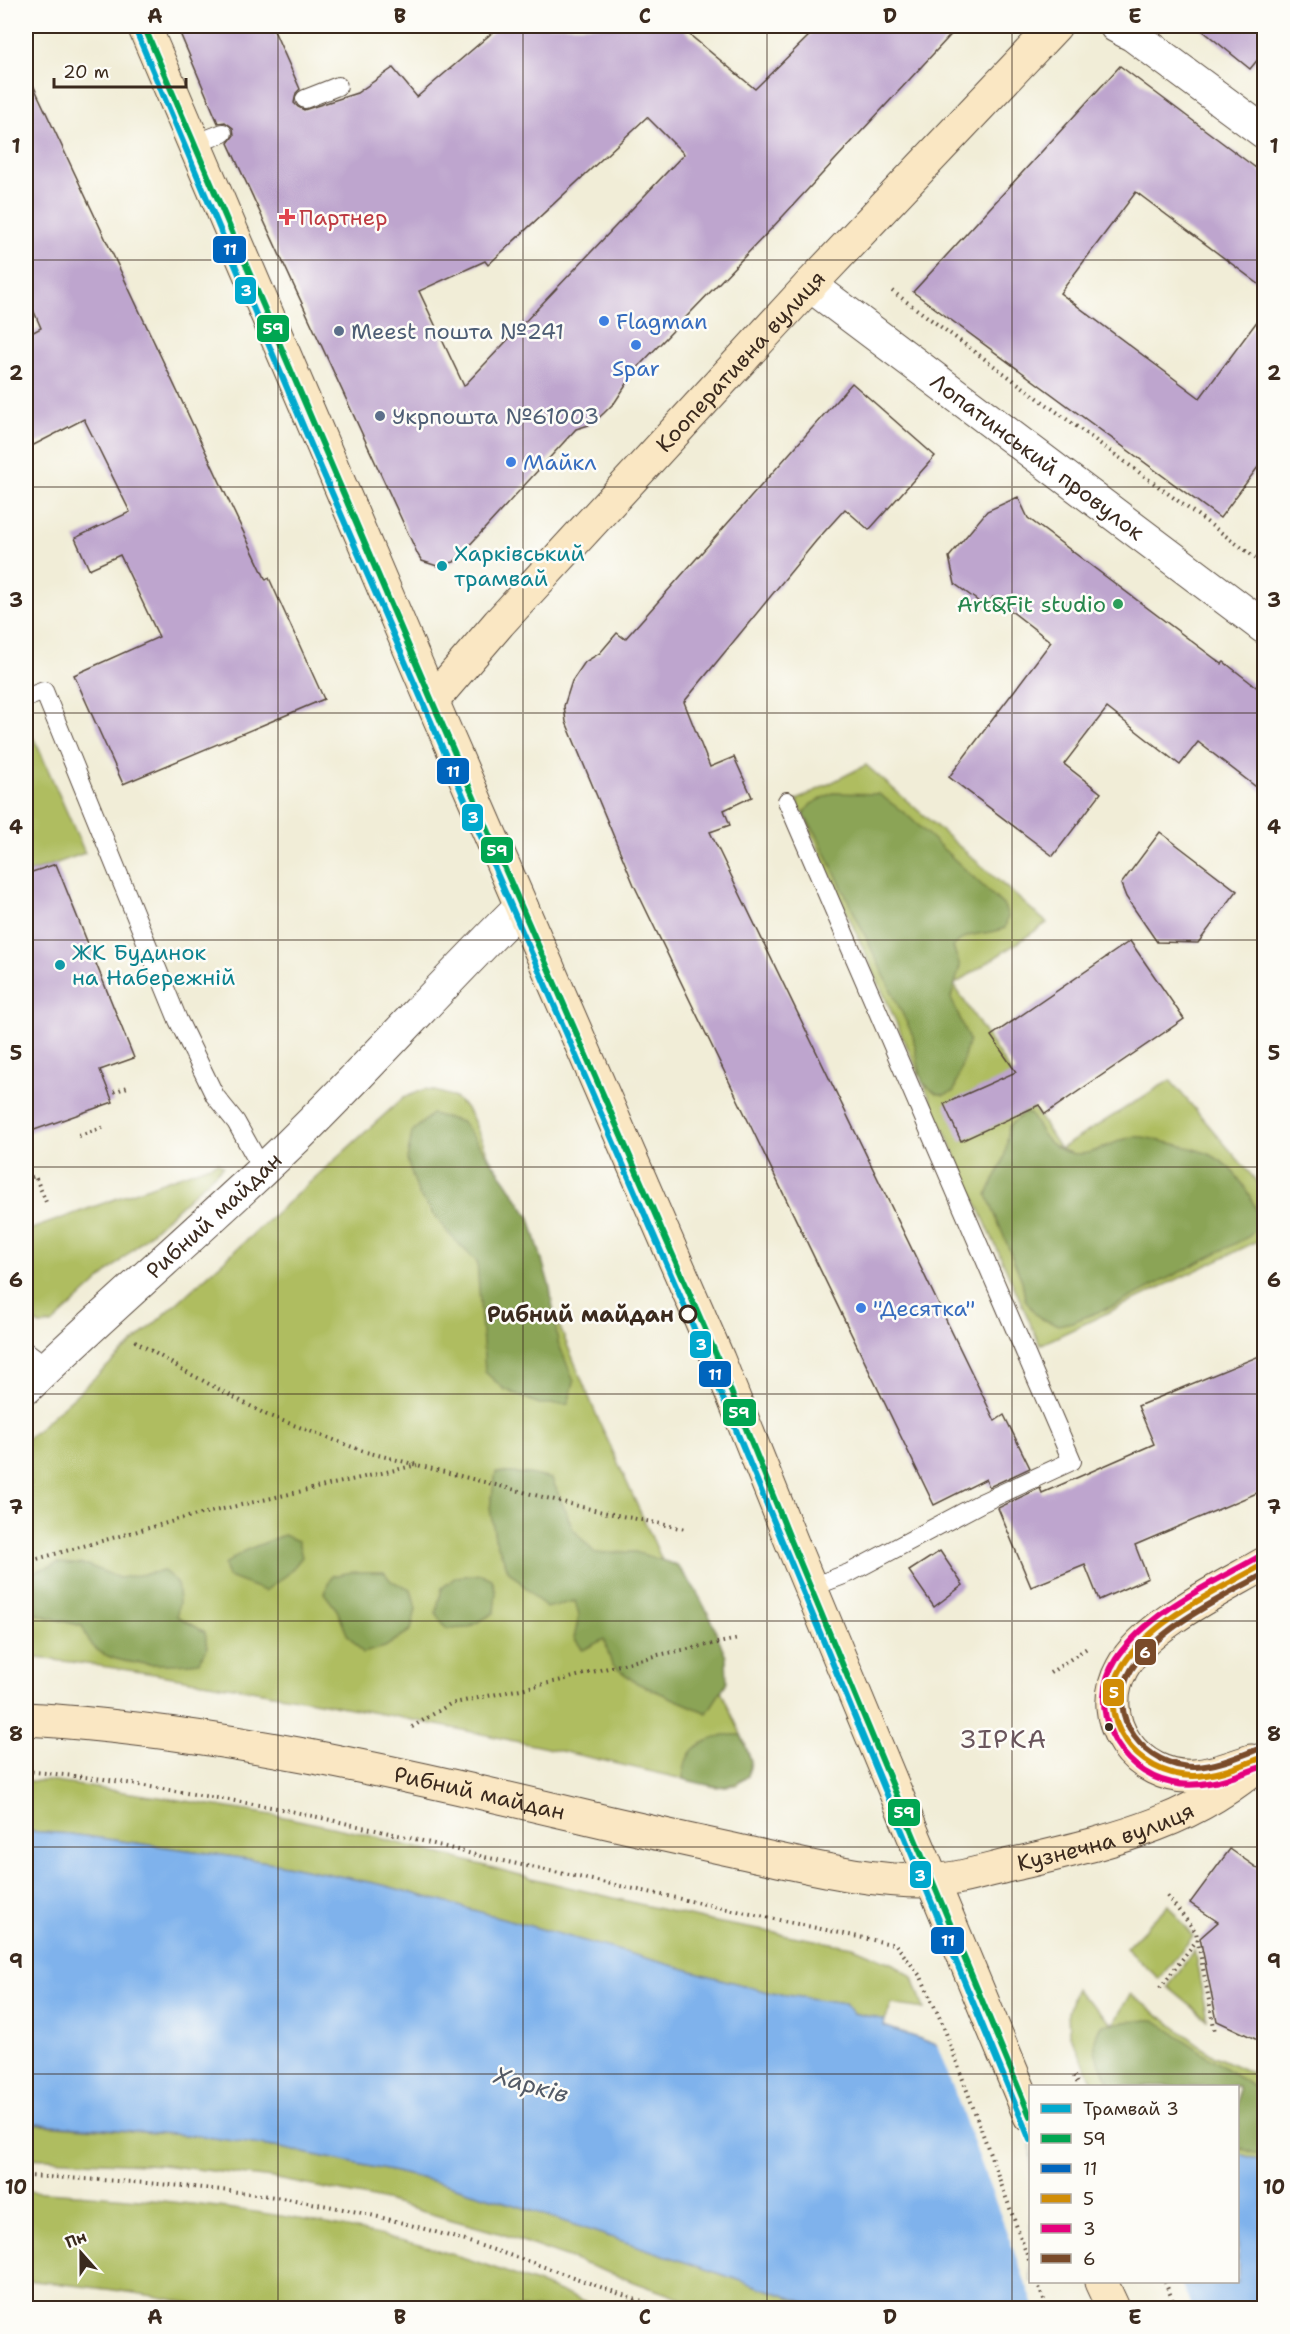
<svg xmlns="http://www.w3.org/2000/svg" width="1290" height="2334" viewBox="0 0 1290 2334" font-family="'Shantell Sans',sans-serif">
<rect width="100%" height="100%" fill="#fdfcf7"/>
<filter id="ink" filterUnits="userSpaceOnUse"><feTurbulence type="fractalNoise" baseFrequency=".0167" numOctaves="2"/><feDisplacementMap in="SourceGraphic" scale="12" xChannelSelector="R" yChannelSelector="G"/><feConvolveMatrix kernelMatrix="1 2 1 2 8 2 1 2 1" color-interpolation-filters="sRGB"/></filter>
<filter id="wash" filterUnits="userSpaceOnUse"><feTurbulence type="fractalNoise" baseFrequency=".008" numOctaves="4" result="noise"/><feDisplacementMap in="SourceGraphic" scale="24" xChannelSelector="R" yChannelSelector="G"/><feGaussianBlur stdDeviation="1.35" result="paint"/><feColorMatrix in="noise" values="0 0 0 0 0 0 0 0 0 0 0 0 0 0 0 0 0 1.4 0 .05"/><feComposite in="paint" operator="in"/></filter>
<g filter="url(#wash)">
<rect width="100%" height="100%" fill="#f1edd7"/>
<g fill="#afbd60" stroke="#75743f" stroke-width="1.5">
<path d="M26,733L33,738L38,747L85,853L26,874Z"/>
<path d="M866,765L1047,923L954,985L1060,1149L1170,1080L1264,1190V1238L1040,1345L797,800Z"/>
<path d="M425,1089C450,1094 460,1096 473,1119L599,1421L744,1741L751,1761L748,1776L736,1785L716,1787C560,1749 403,1716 245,1689C172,1677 99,1664 26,1657V1440L403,1098Z"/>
<path d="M218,1162L223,1166L52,1324L40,1325L26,1319V1231Z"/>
<path d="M26,1781H48L186,1801L284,1817L360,1833L543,1881L710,1921L853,1947L893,1964L913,1977L924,2009L892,2004L885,2020L853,2013L845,2003L771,1993L383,1885L280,1864L209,1853L70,1834L26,1831Z"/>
<path d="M1168,1905L1193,1936L1159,1979L1126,1948Z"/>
<path d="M1194,1950L1207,2019L1168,1987Z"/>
<path d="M1075,1989L1113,2024L1130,1994L1215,2056L1264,2079V2162L1238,2153V2086H1095L1069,2033L1068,2012Z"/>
<path d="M26,2124L200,2136L281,2148L391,2171L442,2183L518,2206L822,2308H706L502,2234L378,2199L272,2178L162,2165L26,2158Z"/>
<path d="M26,2191C171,2199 318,2213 458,2256C507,2271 556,2291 604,2308H209C150,2292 87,2287 26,2280Z"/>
</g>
<g fill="#8ba456" stroke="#63673a" stroke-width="1.5">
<path d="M833,793L879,794L907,815L1004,906L1008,916L1005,928C985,937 968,929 953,947L960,966L951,998L969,1040L954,1091L944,1095L936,1093L922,1082L913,1036L816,833L803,815L811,804Z"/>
<path d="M432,1114L462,1122L506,1181L530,1218L550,1288L558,1342L574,1382L568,1404H539L504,1389L485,1372L477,1262L449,1234L419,1195L407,1160L412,1132Z"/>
<path d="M1023,1114H1030C1042,1134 1047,1147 1071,1153C1093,1158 1113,1140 1133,1137C1142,1135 1155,1140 1165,1142C1181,1145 1198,1149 1213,1156C1237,1169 1256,1200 1260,1226L1248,1237L1116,1305L1072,1322L1058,1325L1042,1319L1035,1314L1025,1299L1022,1281L987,1195C991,1184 997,1175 1002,1164C1007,1152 1007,1139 1009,1126Z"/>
<path d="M496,1472L529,1474L552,1479L573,1529L595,1553L635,1552L677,1565L695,1589L711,1619L726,1657L727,1682L707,1713L637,1683L612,1665L604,1639L583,1650L574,1638L579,1616L575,1601L546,1608L508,1570L495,1538L490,1508Z"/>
<path d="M284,1535L298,1541L302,1557L288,1574L265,1591L228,1577L224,1565L244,1551Z"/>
<path d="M58,1563L88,1565L119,1578L164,1571L177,1582L179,1601L177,1616L205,1632L207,1648L199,1662C170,1665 110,1669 90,1643C87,1639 85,1631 82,1626L29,1612C23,1603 24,1584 28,1574Z"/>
<path d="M352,1572H384L391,1581L411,1589L416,1609L411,1630L385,1647L363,1653L347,1634L337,1610L324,1593L332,1576Z"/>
<path d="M481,1574L492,1579L496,1592L494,1613L468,1628L446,1629L436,1613L442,1588L456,1577Z"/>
<path d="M724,1735H741L751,1761L748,1776C724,1793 709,1785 683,1779C685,1748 697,1744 724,1735Z"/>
<path d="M1139,2020H1155L1250,2085L1264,2092V2157L1238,2147V2086H1112C1101,2065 1086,2049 1101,2025Z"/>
</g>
<path fill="#7fb2ec" stroke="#5d6e85" stroke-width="1.5" d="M26,1831L70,1834L209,1853L280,1864L383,1885L771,1993L845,2003L853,2013L885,2020L884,2026L1052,2086H1030V2282H1238V2153L1264,2162V2308H822L518,2206L442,2183L391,2171L281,2148L200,2136L26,2123Z"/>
<path fill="#f1edd7" d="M936,2042L1055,2085L1030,2086V2282H1180L1192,2308H1035Z"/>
<g id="blocks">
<g fill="#bea5ce" fill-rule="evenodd">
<path d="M177,26H272L300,89L296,93L294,103L298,107L304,110L357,93L393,68L417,97L500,26H679L755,89L819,26H959L772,228L638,367L615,402L604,413L592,424L576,429L454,562L437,566L422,561L418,555L228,143L234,135L233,128L225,122L218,123ZM647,117L684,154L464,386L419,291L485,261L488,265Z"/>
<path d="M1197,26H1264V52L1250,69Z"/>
<path d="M1120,66L1264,174V288L1136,192L1060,293L1200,398L1264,312V459L1220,518L913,292Z"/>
<path d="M26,70L266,580L269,578L324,699L123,784L74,675L159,637L120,555L89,569L75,538L130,512L84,419L26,449V336L41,328L26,293Z"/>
<path d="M852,383L935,456L869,530L845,509L816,541L684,702L710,767L734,757L752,797L724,810L730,825L710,832L995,1421L1004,1415L1030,1468L989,1487L986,1479L934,1505L634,885L566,722L564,706L572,681L585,662L600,653L617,633L625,639Z"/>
<path d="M1018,497L1028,518L1222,664L1224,662L1264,693V793L1198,742L1180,765L1107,708L1064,764L1101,793L1053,856L949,777L1051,642L993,597L986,607L955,584L949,557L987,511Z"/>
<path d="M1160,832L1237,891L1198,943L1157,942L1126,897L1121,884Z"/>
<path d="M56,864L134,1058L100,1070L113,1102L26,1133V874Z"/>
<path d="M1130,941L1184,1019L1045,1114L1039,1105L961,1141L944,1104L1016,1072L991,1036Z"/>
<path d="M1264,1354V1490L1135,1545L1148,1578L1099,1600L1085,1565L1031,1587L998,1508L1040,1488L1042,1493L1154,1444L1138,1406Z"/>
<path d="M940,1551L963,1585L934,1607L909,1571Z"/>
<path d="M1230,1849L1264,1873V2043L1217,2021L1200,1938L1218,1922L1190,1903Z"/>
</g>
</g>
</g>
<g filter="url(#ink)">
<use href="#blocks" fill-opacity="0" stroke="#56473a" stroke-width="1.5"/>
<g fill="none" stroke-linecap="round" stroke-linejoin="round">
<g stroke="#56473a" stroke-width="20">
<g id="lane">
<path d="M305,99L338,86"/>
<path d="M195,144L223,133"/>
<path d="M26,698L44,691L178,1020L215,1096L236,1122L262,1169"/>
<path d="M787,801L1072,1461L981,1503L849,1573L812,1587"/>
<path d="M26,1351L48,1367"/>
</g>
</g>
<g stroke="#56473a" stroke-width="35">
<g id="street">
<path d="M1116,26L1133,35L1264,132"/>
<path id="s1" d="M810,285L1264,627"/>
<path id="s2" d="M26,1388C112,1305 204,1227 290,1144C367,1069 439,988 515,912L522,908"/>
</g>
</g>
<g stroke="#56473a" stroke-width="35">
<g id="secondary">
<path d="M144,26L432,701L718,1359L792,1543L1030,2116"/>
<path id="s3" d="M432,701L499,623L810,285L1055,26"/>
<path id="s4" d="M26,1719C212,1730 396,1772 577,1815C639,1830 702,1843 765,1857C820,1869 874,1882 930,1881C960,1880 990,1869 1019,1863C1110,1841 1193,1824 1264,1759"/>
<path d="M1251,1761C1233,1767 1214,1775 1194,1776C1137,1780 1093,1720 1122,1668C1145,1625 1223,1588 1264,1564"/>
<path d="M1101,2282L1113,2308"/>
</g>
</g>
<g stroke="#56473a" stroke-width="4" stroke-dasharray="1.5 4.5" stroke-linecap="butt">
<path d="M892,291L1264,564"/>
<path d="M114,1092L130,1086"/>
<path d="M79,1136L105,1127"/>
<path d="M26,1179L35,1176L46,1202"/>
<path d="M135,1341L183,1370L267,1415L366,1452L598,1511L685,1529"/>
<path d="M26,1562L188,1517L417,1465"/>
<path d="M1050,1673L1087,1648"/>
<path d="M412,1727L450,1704L558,1681L658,1655L738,1639"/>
<path d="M26,1771L103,1779L277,1808L407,1837L480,1856L896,1945L921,1977L943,2025L1030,2263"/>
<path d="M1167,1896L1196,1932L1215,2032"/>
<path d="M1160,1988L1197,1940"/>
<path d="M1074,2076L1079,2086"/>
<path d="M26,2176C130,2181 234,2187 338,2208C448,2230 553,2270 659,2308"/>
<path d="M1037,2282L1047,2308"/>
<path d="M1165,2282L1176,2308"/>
</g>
<use href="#lane" stroke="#fff" stroke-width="18"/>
<use href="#street" stroke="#fff" stroke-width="33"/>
<use href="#secondary" stroke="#fae7c3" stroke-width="33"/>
<g stroke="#fdfcf7" stroke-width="10">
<path id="bus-1" d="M144,26L432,701L718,1359L792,1543L1030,2116"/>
</g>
<g stroke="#fdfcf7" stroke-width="10">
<path id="bus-2" d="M136,30L424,705L710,1362L784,1546L1022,2119"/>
</g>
<g stroke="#fdfcf7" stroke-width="10">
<path id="bus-3" d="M1264,1564C1219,1590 1152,1619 1123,1665C1091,1717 1137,1776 1193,1776C1217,1776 1242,1765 1264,1757"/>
</g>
<g stroke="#fdfcf7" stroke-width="10">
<path id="bus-4" d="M1260,1556C1211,1584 1149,1611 1116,1659C1085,1707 1117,1771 1172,1783C1204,1790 1235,1776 1264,1766"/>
</g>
<g stroke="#fdfcf7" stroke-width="10">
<path id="bus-5" d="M1261,1748C1240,1756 1218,1766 1195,1767C1146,1768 1103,1716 1131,1670C1158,1627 1222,1598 1264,1574"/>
</g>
<use href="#bus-1" stroke="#00a651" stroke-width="6"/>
<use href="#bus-2" stroke="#0065bd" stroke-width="6"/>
<use href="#bus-3" stroke="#d18d06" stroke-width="6"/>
<use href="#bus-4" stroke="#e5007d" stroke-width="6"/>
<use href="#bus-5" stroke="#7a4b2a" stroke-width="6"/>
<g stroke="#fdfcf7" stroke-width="10">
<path id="tram-1" d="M134,26L312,447L688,1314L1030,2140"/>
</g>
<use href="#tram-1" stroke="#00a9ce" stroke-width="6"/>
</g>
</g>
<path fill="none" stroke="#3b2a1e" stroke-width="1.5" stroke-opacity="0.55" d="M278,26V2308M523,26V2308M767,26V2308M1012,26V2308M26,260H1264M26,487H1264M26,713H1264M26,940H1264M26,1167H1264M26,1394H1264M26,1621H1264M26,1847H1264M26,2074H1264"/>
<path fill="#e0444e" stroke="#fdfcf7" stroke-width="2" d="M284 208h6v6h6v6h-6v6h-6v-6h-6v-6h6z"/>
<g fill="#3f7fe0" stroke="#fdfcf7" stroke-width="2">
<circle cx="604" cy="321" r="6"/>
<circle cx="636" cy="345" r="6"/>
<circle cx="511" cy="462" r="6"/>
<circle cx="861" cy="1308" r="6"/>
</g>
<g fill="#5c6f8a" stroke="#fdfcf7" stroke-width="2">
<circle cx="339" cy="331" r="6"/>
<circle cx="380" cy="416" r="6"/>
</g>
<g fill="#0f9aa8" stroke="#fdfcf7" stroke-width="2">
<circle cx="442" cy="566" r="6"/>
<circle cx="60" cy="965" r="6"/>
</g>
<circle fill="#2e9e5b" stroke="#fdfcf7" stroke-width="2" cx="1118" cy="604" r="6"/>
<circle fill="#fdfcf7" stroke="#3b2a1e" stroke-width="3" cx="688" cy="1314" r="8"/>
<circle fill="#3b2a1e" stroke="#fdfcf7" stroke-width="2" cx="1109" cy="1727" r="5"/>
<g text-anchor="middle" stroke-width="5" stroke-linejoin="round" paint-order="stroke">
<g font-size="22" fill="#be3a42" stroke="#fdfcf7" text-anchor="start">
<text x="299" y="225">Партнер</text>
</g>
<g font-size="22" fill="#366cbe" stroke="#fdfcf7" text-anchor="start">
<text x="616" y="329">Flagman</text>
<text x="636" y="376" text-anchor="middle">Spar</text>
<text x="523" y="470">Майкл</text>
<text x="873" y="1316">"Десятка"</text>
</g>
<g font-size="22" fill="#4e5e75" stroke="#fdfcf7" text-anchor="start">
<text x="351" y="339">Meest пошта №241</text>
<text x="392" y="424">Укрпошта №61003</text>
</g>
<g font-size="22" fill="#3b2a1e" stroke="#fdfcf7">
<text dy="8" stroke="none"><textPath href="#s3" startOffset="459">Кооперативна вулиця</textPath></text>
<text dy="8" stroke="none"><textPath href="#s1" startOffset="285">Лопатинський провулок</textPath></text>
<text dy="8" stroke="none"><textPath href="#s2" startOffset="255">Рибний майдан</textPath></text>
<text dy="8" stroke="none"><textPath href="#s4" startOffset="460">Рибний майдан</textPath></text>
<text dy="8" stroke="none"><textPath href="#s4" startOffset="1101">Кузнечна вулиця</textPath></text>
</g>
<g font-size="22" fill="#0d838f" stroke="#fdfcf7" text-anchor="start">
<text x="454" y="561">Харківський<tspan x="454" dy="25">трамвай</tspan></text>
<text x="72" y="960">ЖК Будинок<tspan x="72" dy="25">на Набережній</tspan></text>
</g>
<g font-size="22" fill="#27864d" stroke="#fdfcf7" text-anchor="end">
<text x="1106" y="612">Art&amp;Fit studio</text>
</g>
<g font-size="22" font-weight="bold" fill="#3b2a1e" stroke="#fdfcf7" text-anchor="end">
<text x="674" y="1322">Рибний майдан</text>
</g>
<g font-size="24" font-style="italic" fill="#535a66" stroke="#fdfcf7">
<text transform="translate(531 2085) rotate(16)" y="8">Харків</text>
</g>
<g font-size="26" letter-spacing="1.5" fill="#69555c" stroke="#fdfcf7">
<text x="1004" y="1748">ЗІРКА</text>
</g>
</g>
<g stroke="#fdfcf7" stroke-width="2">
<rect x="212" y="235" width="35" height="29" rx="6" fill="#0065bd"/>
<rect x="234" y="276" width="23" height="29" rx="6" fill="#00a9ce"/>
<rect x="256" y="314" width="34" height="29" rx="6" fill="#00a651"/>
<rect x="436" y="757" width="34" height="28" rx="6" fill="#0065bd"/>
<rect x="461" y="803" width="23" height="29" rx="6" fill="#00a9ce"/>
<rect x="480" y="836" width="34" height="28" rx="6" fill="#00a651"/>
<rect x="689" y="1330" width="23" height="29" rx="6" fill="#00a9ce"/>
<rect x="698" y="1360" width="34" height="28" rx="6" fill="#0065bd"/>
<rect x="722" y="1398" width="35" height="29" rx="6" fill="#00a651"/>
<rect x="1134" y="1638" width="23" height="28" rx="6" fill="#7a4b2a"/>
<rect x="1102" y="1678" width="23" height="29" rx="6" fill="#d18d06"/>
<rect x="887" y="1798" width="34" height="29" rx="6" fill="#00a651"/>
<rect x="909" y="1860" width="23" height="29" rx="6" fill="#00a9ce"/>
<rect x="930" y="1926" width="35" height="29" rx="6" fill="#0065bd"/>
</g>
<g font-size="16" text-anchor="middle" font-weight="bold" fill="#fff">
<text x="230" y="255">11</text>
<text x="246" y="296">3</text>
<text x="273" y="334">59</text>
<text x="453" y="777">11</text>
<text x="473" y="823">3</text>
<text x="497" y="856">59</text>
<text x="701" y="1350">3</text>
<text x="715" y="1380">11</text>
<text x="739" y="1418">59</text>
<text x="1145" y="1658">6</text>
<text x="1114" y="1698">5</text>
<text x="904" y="1818">59</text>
<text x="920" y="1881">3</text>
<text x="948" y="1946">11</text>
</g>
<rect width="1290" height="2334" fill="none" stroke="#fdfcf7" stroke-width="66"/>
<rect x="1029" y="2085" width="210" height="198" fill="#fdfcf7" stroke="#afa8a0" stroke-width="1.5"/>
<rect x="1041" y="2104" width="30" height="9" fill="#00a9ce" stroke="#afa8a0" stroke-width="1.5"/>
<text x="1083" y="2115" font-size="18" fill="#3b2a1e">Трамвай 3</text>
<rect x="1041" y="2134" width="30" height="9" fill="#00a651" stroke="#afa8a0" stroke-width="1.5"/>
<text x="1083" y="2145" font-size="18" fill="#3b2a1e">59</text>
<rect x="1041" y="2164" width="30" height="9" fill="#0065bd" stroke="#afa8a0" stroke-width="1.5"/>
<text x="1083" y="2175" font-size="18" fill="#3b2a1e">11</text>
<rect x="1041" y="2194" width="30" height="9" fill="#d18d06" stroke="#afa8a0" stroke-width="1.5"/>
<text x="1083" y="2205" font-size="18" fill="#3b2a1e">5</text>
<rect x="1041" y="2224" width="30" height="9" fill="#e5007d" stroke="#afa8a0" stroke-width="1.5"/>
<text x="1083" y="2235" font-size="18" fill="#3b2a1e">3</text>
<rect x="1041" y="2254" width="30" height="9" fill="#7a4b2a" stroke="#afa8a0" stroke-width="1.5"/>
<text x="1083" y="2265" font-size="18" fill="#3b2a1e">6</text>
<g transform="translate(81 2253) rotate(339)" stroke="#fdfcf7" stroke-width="4.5" paint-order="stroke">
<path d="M0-4.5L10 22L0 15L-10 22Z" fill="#3b2a1e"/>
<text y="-9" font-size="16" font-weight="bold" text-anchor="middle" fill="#3b2a1e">Пн</text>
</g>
<path d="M54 78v9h132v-9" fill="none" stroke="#3b2a1e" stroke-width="3"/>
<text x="63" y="78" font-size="18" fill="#3b2a1e" stroke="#fdfcf7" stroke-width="4.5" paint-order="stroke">20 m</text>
<rect x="33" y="33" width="1224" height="2268" fill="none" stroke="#3b2a1e" stroke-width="2"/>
<g font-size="20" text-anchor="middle" font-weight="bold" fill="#3b2a1e">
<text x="155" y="23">A</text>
<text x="400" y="23">B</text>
<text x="645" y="23">C</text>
<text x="890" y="23">D</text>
<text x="1135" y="23">E</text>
<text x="16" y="153">1</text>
<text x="1274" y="153">1</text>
<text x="16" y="380">2</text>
<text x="1274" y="380">2</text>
<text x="16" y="607">3</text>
<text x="1274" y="607">3</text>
<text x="16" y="834">4</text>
<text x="1274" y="834">4</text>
<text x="16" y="1060">5</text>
<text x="1274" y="1060">5</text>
<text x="16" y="1287">6</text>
<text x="1274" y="1287">6</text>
<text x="16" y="1514">7</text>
<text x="1274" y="1514">7</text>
<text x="16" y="1741">8</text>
<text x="1274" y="1741">8</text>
<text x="16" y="1968">9</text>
<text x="1274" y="1968">9</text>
<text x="16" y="2194">10</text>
<text x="1274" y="2194">10</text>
<text x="155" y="2324">A</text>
<text x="400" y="2324">B</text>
<text x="645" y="2324">C</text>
<text x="890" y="2324">D</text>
<text x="1135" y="2324">E</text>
</g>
</svg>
